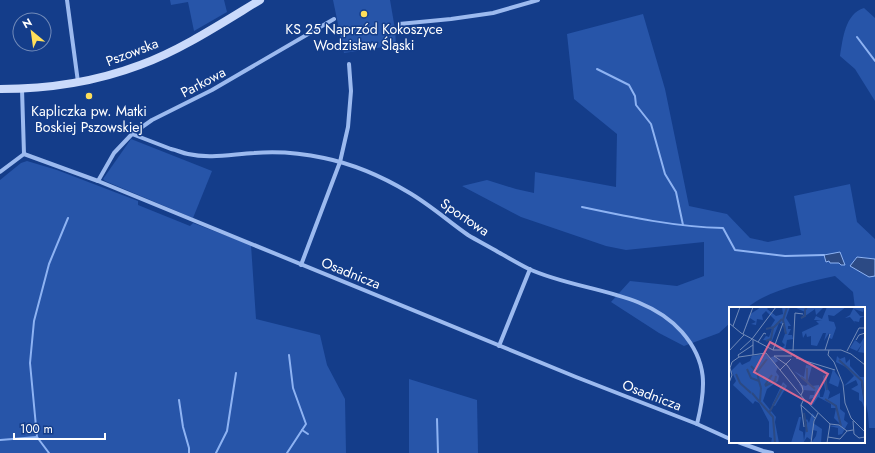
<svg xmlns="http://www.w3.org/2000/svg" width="875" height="453" viewBox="0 0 875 453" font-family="Jost,sans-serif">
<rect width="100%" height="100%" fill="#143d8a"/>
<g fill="#2755a9">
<path d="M170,0H224L227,12L194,31L188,2L171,5Z"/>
<path d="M333,0H390L395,29L396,45L344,53Z"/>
<path d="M864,8L875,18V101L855,69L840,56C843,38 845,14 864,8Z"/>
<path d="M643,14L665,89L689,206L727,214L750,238L768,242L801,235L794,196L850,184L857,222L875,239V259L857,257L875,276V428H869L868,414L864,395V308H855L853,292L835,276C809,282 767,290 747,308H730V323L719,333L684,346L659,333L611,302L630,281L677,286L704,276V242L626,250L606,246L521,217L462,186L487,180L516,189L534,193L535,172L616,187L617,134L574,99L567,34Z"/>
<path d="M131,139L212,171L193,218L105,181L103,179Z"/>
<path d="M27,161L57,170L138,201V205L190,226L193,223L251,245L256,319L320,335L327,365L345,399L346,453H0V180L21,163Z"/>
<path d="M409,379L477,400L478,453H409Z"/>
</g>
<g fill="#2c4a84" stroke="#8eb3f3">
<path d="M840,252L845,265H841L839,263H830L829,261L826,262L824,255Z"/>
<path d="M857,257L875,259V276L869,277L850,266Z"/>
</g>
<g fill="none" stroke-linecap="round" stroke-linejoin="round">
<g stroke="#8eb3f3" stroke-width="2">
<path d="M857,37L875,61"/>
<path d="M597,69L629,85L635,96L636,105L651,124L665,174L676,192L683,225"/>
<path d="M582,207C629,217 676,227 723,228L735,250L785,256L824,255"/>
<path d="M179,400L183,427L189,448V453"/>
<path d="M437,419L438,453"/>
<path d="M302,430L308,434"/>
<path d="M37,437L30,363L34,321L49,264L68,218"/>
<path d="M0,440L37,437L49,453"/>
<path d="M216,453L227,431L236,373"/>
<path d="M287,453L306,424L293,388L289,355"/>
</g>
<g stroke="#9cbaef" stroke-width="4">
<path d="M67,0L78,82"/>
<path d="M399,24L451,19L493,13L538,0"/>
<path d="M22,89L24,154"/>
<path d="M132,134C145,139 158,144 171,149C177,150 182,153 188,154C210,159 233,154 254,153C277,151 301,153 324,158C353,164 383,177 408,192C429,204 448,221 468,235C478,241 488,246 498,252C509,258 519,264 529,269C579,292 644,289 682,332C708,362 706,388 697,424"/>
<path d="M24,154L98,181L576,377L697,424L730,439"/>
<path d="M0,172L24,154"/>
<path d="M98,181L114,153L132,134L152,120L212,90L334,19"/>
<path d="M301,265L340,162L348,127L351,91L349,64"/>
<path d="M499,346L530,269"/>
<path d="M738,442L763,451L772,453"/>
</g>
<path stroke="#cadafb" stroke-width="8" d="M0,89C48,89 95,82 140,65C181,50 222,23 260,0"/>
</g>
<g fill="#ffdf5a" stroke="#143d8a" stroke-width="1.5">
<circle cx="364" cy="14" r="4"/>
<circle cx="89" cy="96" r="4"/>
</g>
<g text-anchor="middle" stroke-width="3" stroke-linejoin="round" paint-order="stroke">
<g font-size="14" fill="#fff" stroke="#143d8a">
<text x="364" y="34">KS 25 Naprzód Kokoszyce<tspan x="364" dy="16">Wodzisław Śląski</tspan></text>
<text x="89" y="116">Kapliczka pw. Matki<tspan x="89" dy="16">Boskiej Pszowskiej</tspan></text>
</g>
<g font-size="14" fill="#fff" stroke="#143d8a">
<text transform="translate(132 52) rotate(-21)" y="5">Pszowska</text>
<text transform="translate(203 82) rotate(-28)" y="5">Parkowa</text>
<text transform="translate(465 217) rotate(34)" y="5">Sportowa</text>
<text transform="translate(351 273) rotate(22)" y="5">Osadnicza</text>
<text transform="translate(652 395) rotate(21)" y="5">Osadnicza</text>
</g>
</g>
<g transform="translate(729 307)">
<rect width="136" height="136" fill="#143d8a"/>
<path d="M32,0H40L38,2L47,9L54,7L53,0H61L57,11L62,19H59V22H62L59,28H63L64,32L58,33L56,44L52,42L56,38L53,35L56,27L54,17L50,16L43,34L34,33L37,29L40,30L43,22L41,21L46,13L37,4L33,8L34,13L28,12L27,18L22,17L27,15L21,11L15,25L20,8ZM65,0H95L87,8L86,2L72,12L76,5ZM98,0H117L105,9L99,8L100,14L105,15L107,21L103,32L100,31V26L95,34L97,26H94L88,39L82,38V29L78,30L77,26L74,31L73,25L90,17L87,14L93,13H85L87,9L93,12ZM125,0H136L134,5L125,2L131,9H136L131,11L130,15L125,14L127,17L121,10L116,11L121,8ZM136,29V46L129,45L133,37L128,44L121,41L126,33L131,37ZM37,47L41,51L45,49L49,54L46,56L49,60L47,65L50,69L49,74L38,82L34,94L47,110L46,115L50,136H42L43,131L40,130V115L30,96L26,94L24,97L4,78L7,74L3,65L0,66L11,55L13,58L21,54L23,49ZM108,49L111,52L116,50L117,56L121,52V59L131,70H136V94L133,74L132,77L136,103L133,95L130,93V86L122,82L129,78L127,73L115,79L125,69L117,60L107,55ZM77,58L83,59L79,74L83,79L90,78L91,90H94L96,83L94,69L98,67V81L101,85L99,92L111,86V102L116,106L115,113L119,116L113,127L109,128V121L100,119L112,118L105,111L107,101H102V97L89,90L83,99L84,91L80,92L81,88H85L86,84L74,83L70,77L77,79L79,77L65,64L75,70ZM104,62L111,72L109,80L100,76ZM54,75L58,79L46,99L43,98ZM83,106L86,109L84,116L93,122L92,136H82L87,129L88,124L84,123L82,133L78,130L74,136H62L70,110H72L70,123L74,125L75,134L78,115L76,114L78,112L80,116Z" fill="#2755a9"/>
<path fill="none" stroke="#2c4a84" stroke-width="2" d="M72,11L76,9V3L78,0M37,22L45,20L53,12M57,27L54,13L58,0M37,34L42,32L44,21M110,53L133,74L136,96M22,59L28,65L30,74M78,61V74M18,62L22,71L30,74L32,81M28,65L38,52M7,67L11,76L22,86M96,69L98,83M72,70L86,82M36,78L43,68M36,79L46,74L47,69M23,86L44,110L46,136M96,92L107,99L112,119M31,94L32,81M40,106L55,78M75,106L78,125"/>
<path fill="none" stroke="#728bb9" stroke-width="1" d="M0,16L12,26L44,43H112L122,47L136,58M4,19L11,0M14,27L24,0M23,32L47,0M127,33L130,28L136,26M29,35L35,26L37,27M11,43L23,32M44,43L54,16M96,43L101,27M100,43L99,48L105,55L114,77L116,96L122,111L136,125M0,44L15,28M64,44L66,6L74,7M118,44L130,21H136M37,46L75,92L101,117M24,48V33M45,49L58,58L73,79L74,84L72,88M45,49H63M10,50L9,48L24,38M67,51L106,63M3,55L10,50L37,46M51,63L62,52M0,76L3,68L1,61L3,55M75,92L72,98L75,120M72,98L86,111M124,114L125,127L130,131L136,130M101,117L110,118L118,124M99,130L111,132L118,124L124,123M82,136L85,114L89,106M98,136L101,117"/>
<path fill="#d76994" fill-opacity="0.15" stroke="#d76994" stroke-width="2" d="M41,35L99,67L82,97L25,65Z"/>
<rect width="136" height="136" fill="none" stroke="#fff" stroke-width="2"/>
</g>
<g transform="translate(32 32) rotate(331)"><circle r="19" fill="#143d8a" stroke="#728bb9"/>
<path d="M0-3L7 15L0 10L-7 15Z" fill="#ffdf5a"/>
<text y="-6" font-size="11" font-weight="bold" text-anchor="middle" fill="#ffffff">N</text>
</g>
<path d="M14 433v6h91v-6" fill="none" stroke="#ffffff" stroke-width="2"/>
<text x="20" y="433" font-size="12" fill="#ffffff" stroke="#143d8a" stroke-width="3" paint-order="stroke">100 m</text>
</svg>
